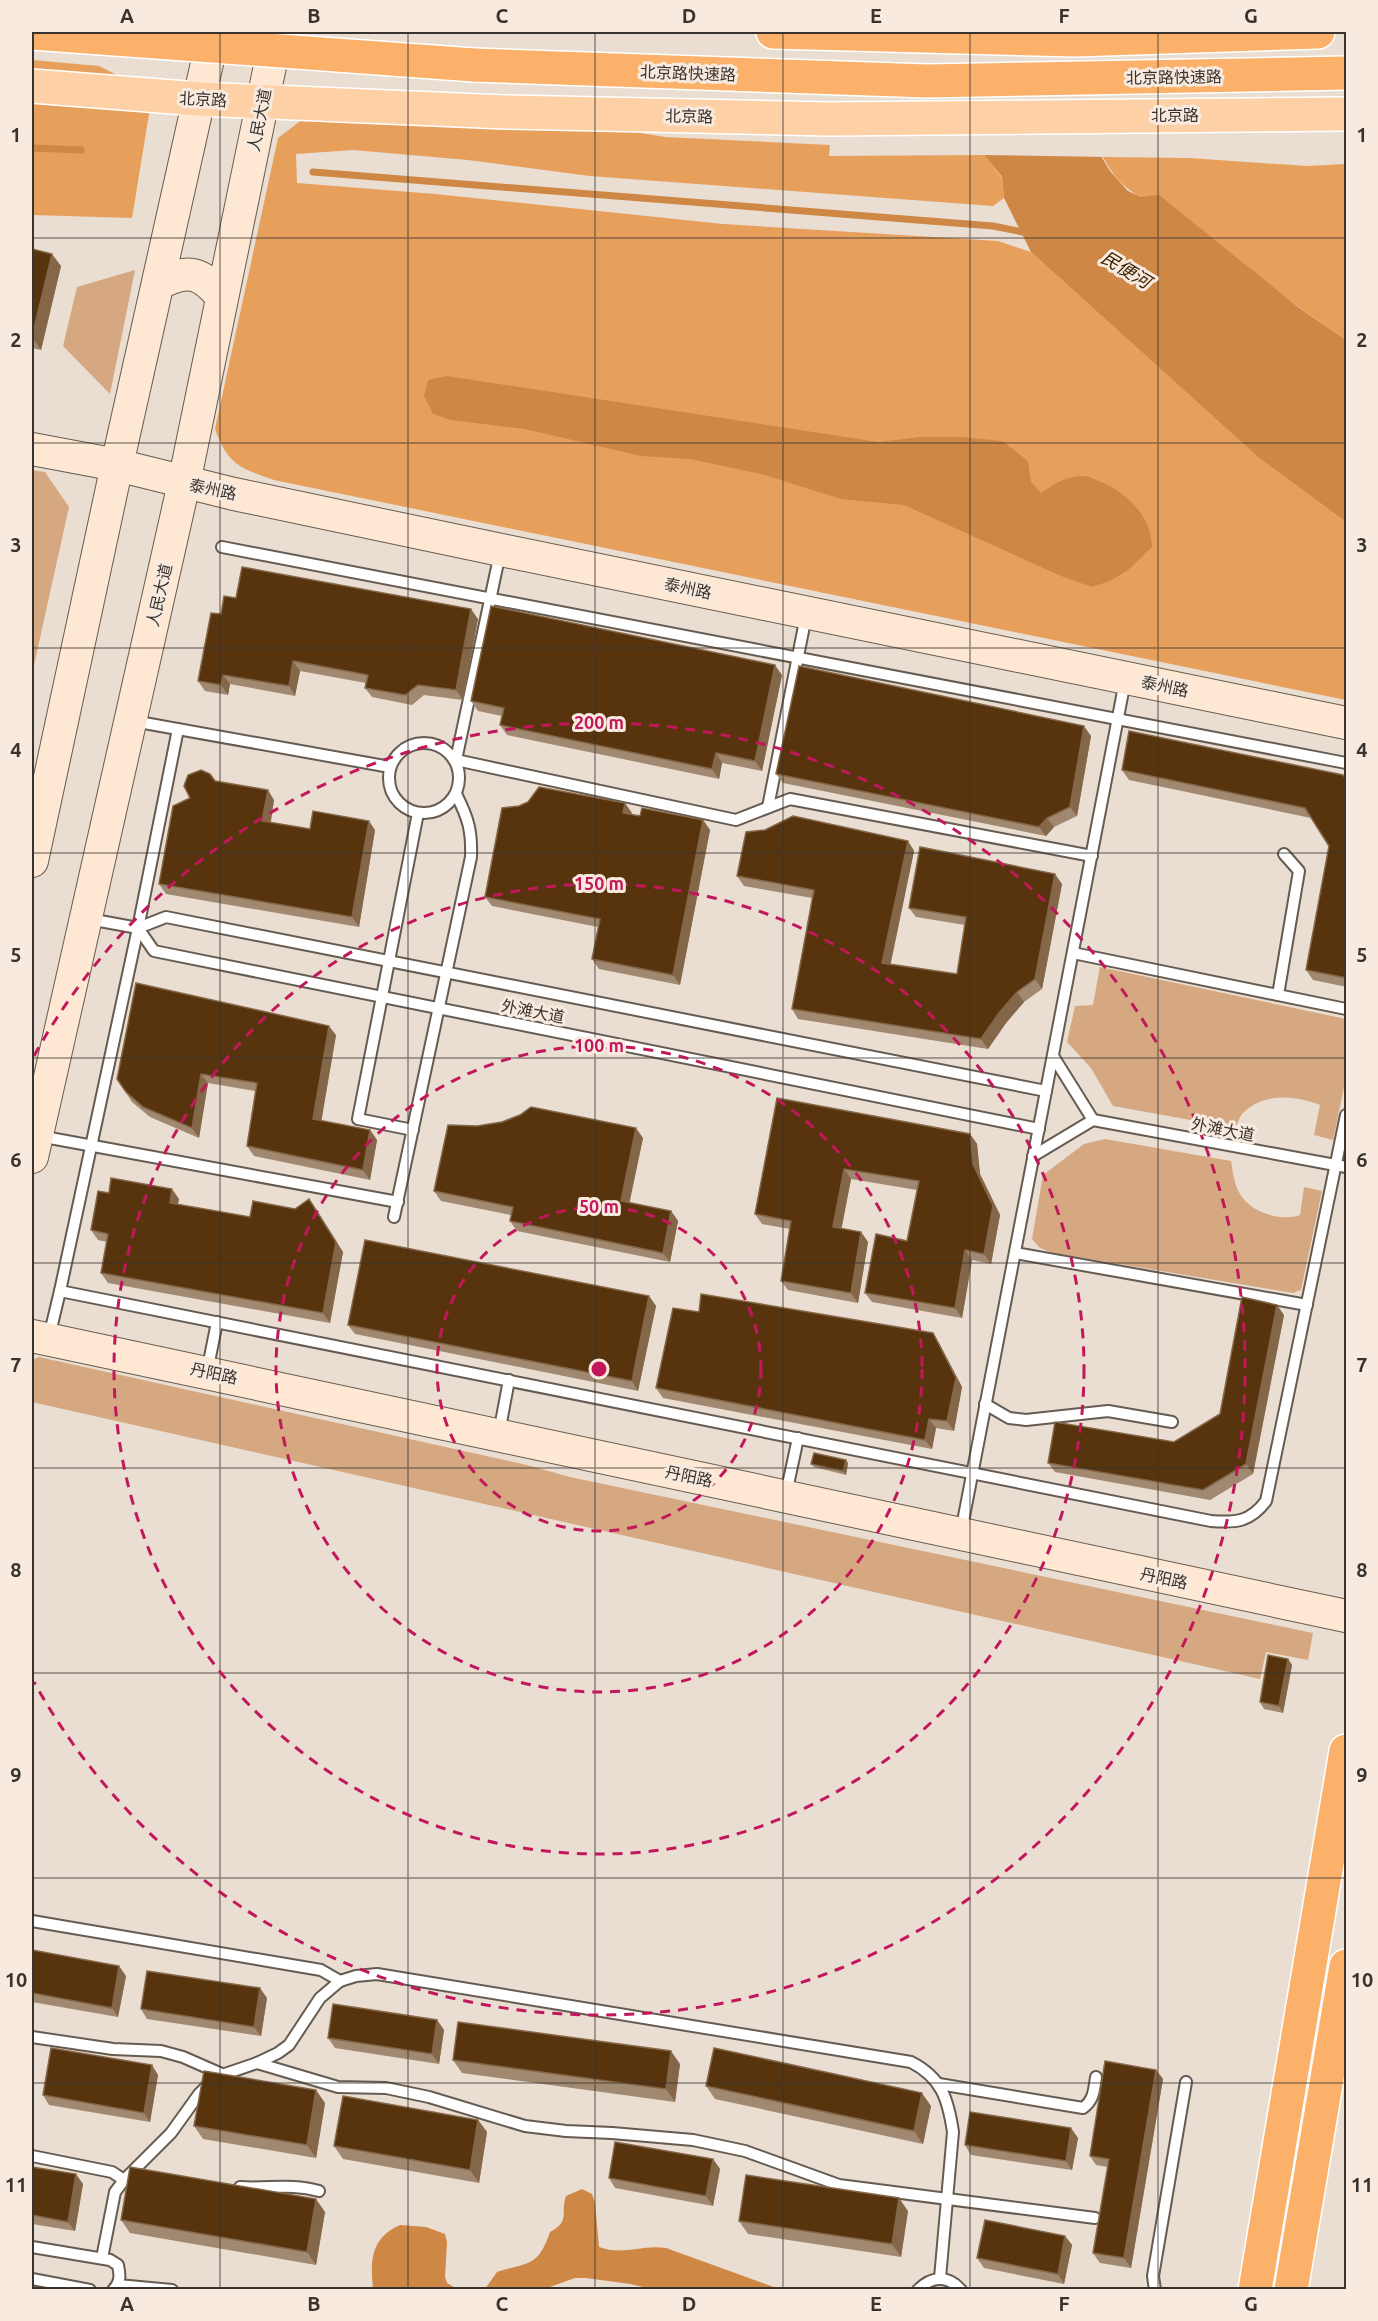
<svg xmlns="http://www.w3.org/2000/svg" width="1378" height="2321" viewBox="0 0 1378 2321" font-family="Ubuntu,'Noto Sans SC',sans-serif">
<rect width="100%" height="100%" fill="#eaddd1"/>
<g fill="#d5a881">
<path d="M135,270L110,394L63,346L77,287Z"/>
<path d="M32,470L45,472L69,507L32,674Z"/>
<path d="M1100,967L1346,1019V1078L1333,1140L1314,1135L1320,1105C1296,1096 1265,1092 1244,1112C1240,1115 1238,1123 1235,1128L1113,1106L1091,1068L1067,1042L1075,1006L1093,1005Z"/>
<path d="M1105,1139L1231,1161C1233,1172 1234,1184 1240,1194C1250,1212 1281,1222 1300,1215L1304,1187L1322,1191L1301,1290L1293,1293L1053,1253L1040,1248L1032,1239L1043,1175L1084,1144Z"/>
<path d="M39,1357L527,1465L570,1477L1313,1633L1308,1660L1266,1652L1260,1679L32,1402V1360Z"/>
</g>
<g fill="#e79f5c">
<path d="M32,60L99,66L137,85L150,108L132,218L32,215Z"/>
<path d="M312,112L526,114L665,137L830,145L829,156L984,155L1002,178L1004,198L993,206L590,176L468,160L353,150L296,154L297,183L435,194L723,224L998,241L1031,252L1259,458L1346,522V700L274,480C240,468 228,465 215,429L278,138Z"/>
<path d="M1103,157L1189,158L1307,166L1346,164V340L1141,197C1123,188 1112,174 1103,157Z"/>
</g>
<g fill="#ce8744">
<path d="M1027,32L1110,171L1128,191L1141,197L1159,195L1298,307L1346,340V522L1259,458L1031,252L1004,198L1002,177L984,155Z"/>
<path d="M447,376L878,442L921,437H961L1002,441L1028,461L1031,482L1041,493C1056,483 1064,477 1083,476C1089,476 1095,480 1101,482C1127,492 1152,518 1152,547L1128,570L1110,581L1092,587L1061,576L904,505L841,499L761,474L690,459L641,456L525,429L451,420L433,414L424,396L428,380Z"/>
<path d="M582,2189L592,2194L595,2203L599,2247C622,2256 643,2244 666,2248L779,2289H652L630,2284L586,2278H575L544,2289H485L497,2272C529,2262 538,2267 550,2232C571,2221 560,2213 566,2196Z"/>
<path d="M400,2225L426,2227L445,2234L447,2242L445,2277L447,2283L457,2289H373C370,2260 371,2238 400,2225Z"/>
</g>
<path fill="#eaddd1" d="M1031,32L1106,157L981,155L896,33Z"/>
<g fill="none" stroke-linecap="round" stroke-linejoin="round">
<g stroke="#ce8744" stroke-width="7">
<path d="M32,148L81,150"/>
<path d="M313,172L993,226L1028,233"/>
</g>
<g stroke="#665b51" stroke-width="14">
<g id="lane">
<path d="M222,547L1346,763"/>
<path d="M500,553L456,760L736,820L790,799L1092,856"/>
<path d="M133,721L390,767"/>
<path d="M178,729L138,928L60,1291L1211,1521C1236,1523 1250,1522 1266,1501L1346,1115"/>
<circle cx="424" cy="778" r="35"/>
<path d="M768,807L806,616"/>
<path d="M89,919L138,928L166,917L1046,1091"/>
<path d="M138,928L154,951L1039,1129"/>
<path d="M1073,953L1346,1009"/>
<path d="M1278,995L1299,871L1284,854"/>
<path d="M1093,1120L1346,1167"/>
<path d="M413,1130L358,1119L418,813"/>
<path d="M39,1136L398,1202"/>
<path d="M1033,1156L1093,1120L1053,1056"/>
<path d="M394,1217L471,857C472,830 468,818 456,794"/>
<path d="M1015,1253L1307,1305"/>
<path d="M49,1337L60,1291"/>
<path d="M207,1372L217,1322"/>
<path d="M985,1404L1009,1418L1026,1420L1108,1411L1172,1422"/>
<path d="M499,1433L509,1380"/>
<path d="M786,1494L798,1438"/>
<path d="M961,1532L1125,681"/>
<path d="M32,1921L321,1970L340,1981"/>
<path d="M32,2037L113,2049L161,2051L183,2057L224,2075"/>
<path d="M257,2063L338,2087L386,2088L429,2097L525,2126L566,2131L612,2133L693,2140L745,2151L839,2185L1095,2218"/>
<path d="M939,2084L1083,2108C1094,2100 1094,2090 1096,2077"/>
<path d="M32,2156L112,2172L124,2180"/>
<path d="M240,2187C267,2189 292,2183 319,2191"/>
<path d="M32,2247L110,2260L118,2265C120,2275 121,2282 113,2290"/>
<path d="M102,2258L115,2192L124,2180L171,2133L199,2094L216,2077L257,2063L278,2053L289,2045L320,1998L340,1981L356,1976L377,1974L911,2062C942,2078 948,2099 953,2132L940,2278"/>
<path d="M32,2279L90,2290"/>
<path d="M118,2285L172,2290"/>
<path d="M918,2290C931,2276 948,2275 961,2290"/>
<path d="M1155,2290L1153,2276L1186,2082"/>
</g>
</g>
<g stroke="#665b51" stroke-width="34">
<g id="secondary">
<path d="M158,284C188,268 201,272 222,297"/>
<path d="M32,449L117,465L234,494L501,550L1346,723"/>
<path d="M32,861L117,465L214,32"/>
<path d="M32,1157L184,483L277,32"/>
<path d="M32,1336L1346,1616"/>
</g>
</g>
<g stroke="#fff" stroke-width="36">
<path id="primary" d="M32,86L199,99L505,112L830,119L1346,114"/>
</g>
<g stroke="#fff" stroke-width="36">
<g id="highway">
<path d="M773,32L1075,40L1318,32"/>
<path d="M474,65L927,81L1346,73"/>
<path d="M1255,2290L1346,1751"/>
<path d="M1291,2290L1346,1966"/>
</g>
</g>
<use href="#lane" stroke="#fff" stroke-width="10"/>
<use href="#secondary" stroke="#fee8d3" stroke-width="32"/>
<use href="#primary" stroke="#fdd0a6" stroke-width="33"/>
<use href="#highway" stroke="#fcb16b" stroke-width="33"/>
<g stroke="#fff" stroke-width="36" stroke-linecap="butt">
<path id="highway-bridge" d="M32,33L474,65"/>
</g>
<use href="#highway-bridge" stroke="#fcb16b" stroke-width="33"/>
</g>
<g fill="#a18870">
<path d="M32,249L61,266L41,350L32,348Z"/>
<path d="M236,598L478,619L463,700L424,695L412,705L372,697L365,688L366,683L300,671L295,696L230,684L228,695L205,691L198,681L221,614Z"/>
<path d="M782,675L762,771L722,763L719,779L507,735L500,725L502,716L478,711L471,701Z"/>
<path d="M1091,736L1077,816L1054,827L1046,836L783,783L776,774Z"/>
<path d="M1122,770L1347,780V987L1313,980L1306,970L1329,846L1311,818L1129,780Z"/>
<path d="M215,781L274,800L271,822L310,829L375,830L359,927L166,894L159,884L190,798Z"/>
<path d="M625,803L631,814L640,816L703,820L710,830L680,985L599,969L592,959L598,927L492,906L485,897Z"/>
<path d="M908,841L914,851L890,964L957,974L965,925L916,917L909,908L1062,884L1042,989L1024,1002L1006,1023L988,1049L798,1019L792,1009L812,898L744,886L737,876Z"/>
<path d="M336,1035L321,1121L370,1130L377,1140L370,1180L254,1156L247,1146L255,1091L208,1083L199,1138L150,1117L132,1102L117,1079Z"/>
<path d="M777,1098L970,1134L977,1144L980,1174L1000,1215L991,1264L972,1260L962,1318L872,1302L865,1293L907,1241L917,1190L851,1179L841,1228L861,1232L868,1242L858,1303L788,1290L781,1281L790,1229L762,1224L755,1214Z"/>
<path d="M643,1138L629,1202L671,1211L678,1221L670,1262L517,1231L510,1221L511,1215L441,1201L434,1191Z"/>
<path d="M109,1193L179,1199L178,1204L250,1217L295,1209H316L343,1252L330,1323L108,1283L101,1273L107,1242L98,1240L91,1230Z"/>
<path d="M649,1296L656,1306L638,1391L355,1334L348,1325Z"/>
<path d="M699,1312L939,1343L962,1387L954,1431L936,1428L932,1449L663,1398L656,1388Z"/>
<path d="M1284,1315L1253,1474L1210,1500L1055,1472L1048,1463L1174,1442L1220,1414Z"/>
<path d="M848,1463L846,1475L814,1467L811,1464Z"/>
<path d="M1288,1659L1292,1665L1283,1713L1264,1709L1260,1702Z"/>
<path d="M32,1950L126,1976L118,2017L32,2002Z"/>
<path d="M267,1998L261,2036L147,2019L141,2009Z"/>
<path d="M437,2020L444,2030L439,2064L335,2048L328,2038Z"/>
<path d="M453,2060L680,2064L675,2102L462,2073Z"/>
<path d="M1156,2070L1163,2079L1131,2268L1100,2263L1093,2253L1108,2167L1096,2165L1090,2156Z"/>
<path d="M158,2075L150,2122L49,2105L43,2095Z"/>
<path d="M706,2086L931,2106L923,2144L715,2099Z"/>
<path d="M325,2103L316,2158L203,2139L194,2126Z"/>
<path d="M478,2120L487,2132L479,2183L343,2159L334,2146Z"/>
<path d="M1078,2138L1072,2170L971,2155L965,2145Z"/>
<path d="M713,2159L720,2169L713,2206L615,2188L609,2178Z"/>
<path d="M32,2167L83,2184L75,2231L32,2224Z"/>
<path d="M908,2211L901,2257L748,2234L739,2221Z"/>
<path d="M325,2212L316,2265L130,2233L121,2220Z"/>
<path d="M1065,2236L1072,2245L1064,2284L984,2268L977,2258Z"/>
</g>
<g fill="#846748">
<path d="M52,254L61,266L41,350L32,337Z"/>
<path d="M471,609L478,619L463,700L456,690Z"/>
<path d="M293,661L300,671L295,696L289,686Z"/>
<path d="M775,665L782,675L762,771L755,761Z"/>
<path d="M223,675L230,684L228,695L221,685Z"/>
<path d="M1084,726L1091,736L1077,816L1070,807Z"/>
<path d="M716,753L722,763L719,779L712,769Z"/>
<path d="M268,790L274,800L269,831L262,821Z"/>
<path d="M625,803L632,813L630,822L623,813Z"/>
<path d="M1047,818L1054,827L1046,836L1039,827Z"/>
<path d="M703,820L710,830L680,985L673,975Z"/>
<path d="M369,821L375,830L359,927L352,917Z"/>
<path d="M908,841L914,851L889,972L882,963Z"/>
<path d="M1055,874L1062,884L1042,989L1035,979Z"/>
<path d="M1017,992L1024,1002L1006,1023L988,1049L981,1039L999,1013Z"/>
<path d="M329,1026L336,1035L320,1129L313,1119Z"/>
<path d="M201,1074L208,1083L199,1138L192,1128Z"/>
<path d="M636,1128L643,1138L628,1210L621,1201Z"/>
<path d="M370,1130L377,1140L370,1180L363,1170Z"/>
<path d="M970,1134L977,1144L980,1174L1000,1215L991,1264L984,1254L973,1164Z"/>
<path d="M844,1169L851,1179L840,1237L833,1227Z"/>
<path d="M172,1189L179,1199L176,1213L170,1203Z"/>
<path d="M309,1199L343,1252L330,1323L323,1313Z"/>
<path d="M671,1211L678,1221L670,1262L663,1253Z"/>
<path d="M861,1232L868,1242L858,1303L851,1293Z"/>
<path d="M965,1250L972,1260L962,1318L955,1308Z"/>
<path d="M649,1296L656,1306L638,1391L632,1381Z"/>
<path d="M1277,1305L1284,1315L1253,1474L1246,1464Z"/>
<path d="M933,1333L939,1343L962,1387L954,1431L947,1421Z"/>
<path d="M929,1419L936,1428L932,1449L925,1440Z"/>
<path d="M846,1460L848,1463L846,1475L843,1471Z"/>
<path d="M1288,1659L1292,1665L1283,1713L1279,1706Z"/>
<path d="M119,1966L126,1976L118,2017L112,2008Z"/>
<path d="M260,1988L267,1998L261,2036L254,2027Z"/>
<path d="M437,2020L444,2030L439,2064L432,2054Z"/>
<path d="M671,2051L680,2064L675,2102L666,2089Z"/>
<path d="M152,2065L158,2075L150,2122L144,2113Z"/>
<path d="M1156,2070L1163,2079L1131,2268L1124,2258Z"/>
<path d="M316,2090L325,2103L316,2158L307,2145Z"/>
<path d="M922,2093L931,2106L923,2144L914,2131Z"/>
<path d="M478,2120L487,2132L479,2183L470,2170Z"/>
<path d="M1071,2128L1078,2138L1072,2170L1066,2161Z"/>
<path d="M713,2159L720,2169L713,2206L706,2196Z"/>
<path d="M76,2174L83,2184L75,2231L68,2222Z"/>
<path d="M899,2198L908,2211L901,2257L892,2244Z"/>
<path d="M316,2199L325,2212L316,2265L307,2252Z"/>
<path d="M1065,2236L1072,2245L1064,2284L1058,2274Z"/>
</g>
<g fill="#58340e" stroke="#846748" stroke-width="1.5">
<path d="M32,249L52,254L32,337Z"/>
<path d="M242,567L471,609L456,690L418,685L405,695L365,688L368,675L293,661L289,686L223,675L221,685L198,681L211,613L221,614L224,596L236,598Z"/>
<path d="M491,606L775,665L755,761L716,753L712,769L500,725L504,708L471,701Z"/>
<path d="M799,666L1084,726L1070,807L1047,818L1039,827L776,774Z"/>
<path d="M1129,731L1343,775L1347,780V978L1306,970L1329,846L1305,808L1122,770Z"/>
<path d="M201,770L210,774L215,781L268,790L262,821L310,829L313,811L369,821L352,917L159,884L173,806L190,798L184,786L188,775Z"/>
<path d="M539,787L625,803L623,813L640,816L642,808L703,820L673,975L592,959L600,919L485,897L502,808L519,806L528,802Z"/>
<path d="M793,816L908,841L882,963L957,974L966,917L909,908L920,847L1055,874L1035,979L1017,992L999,1013L981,1039L792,1009L814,890L737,876L746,832L765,830Z"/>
<path d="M136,983L329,1026L313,1119L370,1130L363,1170L247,1146L257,1083L201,1074L192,1128L143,1107L126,1092L117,1079Z"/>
<path d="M777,1098L970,1134L973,1164L993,1206L984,1254L965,1250L955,1308L865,1293L876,1234L907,1241L919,1181L844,1169L833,1227L861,1232L851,1293L781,1281L791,1221L755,1214Z"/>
<path d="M531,1107L636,1128L621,1201L671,1211L663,1253L510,1221L513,1207L434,1191L448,1125L477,1126L502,1122L520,1115Z"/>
<path d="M111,1178L172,1189L170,1203L250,1217L253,1201L295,1209L309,1199L336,1242L323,1313L101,1273L108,1234L91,1230L98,1191L109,1193Z"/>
<path d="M365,1240L649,1296L632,1381L348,1325Z"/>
<path d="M701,1294L933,1333L956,1378L947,1421L929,1419L925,1440L656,1388L673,1308L699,1312Z"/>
<path d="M1242,1297L1277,1305L1246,1464L1203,1490L1048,1463L1055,1422L1174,1442L1220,1414Z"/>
<path d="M814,1453L846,1460L843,1471L811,1464Z"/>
<path d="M1268,1655L1288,1659L1279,1706L1260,1702Z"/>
<path d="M32,1950L119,1966L112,2008L32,1993Z"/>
<path d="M147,1971L260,1988L254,2027L141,2009Z"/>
<path d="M333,2004L437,2020L432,2054L328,2038Z"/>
<path d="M458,2022L671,2051L666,2089L453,2060Z"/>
<path d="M51,2048L152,2065L144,2113L43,2095Z"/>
<path d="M714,2048L922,2093L914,2131L706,2086Z"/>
<path d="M1105,2061L1156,2070L1124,2258L1093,2253L1109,2159L1090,2156Z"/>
<path d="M204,2071L316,2090L307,2145L194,2126Z"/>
<path d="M343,2096L478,2120L470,2170L334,2146Z"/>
<path d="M970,2112L1071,2128L1066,2161L965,2145Z"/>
<path d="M615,2142L713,2159L706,2196L609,2178Z"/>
<path d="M32,2167L76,2174L68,2222L32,2215Z"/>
<path d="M130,2167L316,2199L307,2252L121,2220Z"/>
<path d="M746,2175L899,2198L892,2244L739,2221Z"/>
<path d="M985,2220L1065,2236L1058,2274L977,2258Z"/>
</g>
<path fill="none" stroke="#38332f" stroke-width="1.5" stroke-opacity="0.55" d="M220,32V2290M408,32V2290M595,32V2290M783,32V2290M970,32V2290M1158,32V2290M32,238H1346M32,443H1346M32,648H1346M32,853H1346M32,1058H1346M32,1263H1346M32,1468H1346M32,1673H1346M32,1878H1346M32,2083H1346"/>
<g fill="none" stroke="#c2185b" stroke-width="3" stroke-dasharray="10 8">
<circle cx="599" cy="1369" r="162"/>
<circle cx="599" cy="1369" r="323"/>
<circle cx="599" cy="1369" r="485"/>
<path d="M34 1056A646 646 0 1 1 34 1682"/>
</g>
<g text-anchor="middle" stroke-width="6" stroke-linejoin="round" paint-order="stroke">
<g font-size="16" fill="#38332f" stroke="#f8eade">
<text transform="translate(688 73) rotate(2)" y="6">北京路快速路</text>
<text transform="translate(1174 77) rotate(-1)" y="6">北京路快速路</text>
<text transform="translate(203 99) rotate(3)" y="6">北京路</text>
<text x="1175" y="121">北京路</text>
<text transform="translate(689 116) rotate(1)" y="6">北京路</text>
<text transform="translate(259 120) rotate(-79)" y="6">人民大道</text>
<text transform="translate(213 489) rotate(12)" y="6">泰州路</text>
<text transform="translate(688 588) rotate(12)" y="6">泰州路</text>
<text transform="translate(159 595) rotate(-77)" y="6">人民大道</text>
<text transform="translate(1165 686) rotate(12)" y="6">泰州路</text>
<text transform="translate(533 1011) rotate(11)" y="6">外滩大道</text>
<text transform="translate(1223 1129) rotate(11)" y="6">外滩大道</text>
<text transform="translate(214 1373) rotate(12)" y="6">丹阳路</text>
<text transform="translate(689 1476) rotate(12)" y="6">丹阳路</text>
<text transform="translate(1164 1578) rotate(12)" y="6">丹阳路</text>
</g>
<g font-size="18" font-style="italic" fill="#402406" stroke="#f8eade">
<text transform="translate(1126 270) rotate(31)" y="6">民便河</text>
</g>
</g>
<circle cx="599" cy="1369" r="9" fill="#c2185b" stroke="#f8eade" stroke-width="3"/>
<g font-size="18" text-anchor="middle" font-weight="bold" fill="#c2185b" stroke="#f8eade" stroke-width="6" stroke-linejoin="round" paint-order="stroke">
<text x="599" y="729">200 m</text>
<text x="599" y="890">150 m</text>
<text x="599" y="1052">100 m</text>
<text x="599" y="1213">50 m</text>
</g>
<rect width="1378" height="2321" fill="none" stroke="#f8eade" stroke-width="66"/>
<rect x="33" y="33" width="1312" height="2255" fill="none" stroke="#38332f" stroke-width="2"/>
<g font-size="20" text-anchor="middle" font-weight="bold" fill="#38332f">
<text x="127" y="23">A</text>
<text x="314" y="23">B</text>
<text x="502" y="23">C</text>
<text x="689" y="23">D</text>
<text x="876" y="23">E</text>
<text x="1064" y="23">F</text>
<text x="1251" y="23">G</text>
<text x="16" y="142">1</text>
<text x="1362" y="142">1</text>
<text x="16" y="347">2</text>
<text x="1362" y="347">2</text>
<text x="16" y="552">3</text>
<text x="1362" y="552">3</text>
<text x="16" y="757">4</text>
<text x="1362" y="757">4</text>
<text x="16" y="962">5</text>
<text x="1362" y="962">5</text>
<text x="16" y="1167">6</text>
<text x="1362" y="1167">6</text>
<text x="16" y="1372">7</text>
<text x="1362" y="1372">7</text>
<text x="16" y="1577">8</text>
<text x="1362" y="1577">8</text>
<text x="16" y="1782">9</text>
<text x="1362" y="1782">9</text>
<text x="16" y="1987">10</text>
<text x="1362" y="1987">10</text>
<text x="16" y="2192">11</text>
<text x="1362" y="2192">11</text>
<text x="127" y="2311">A</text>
<text x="314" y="2311">B</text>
<text x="502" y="2311">C</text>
<text x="689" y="2311">D</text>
<text x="876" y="2311">E</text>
<text x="1064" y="2311">F</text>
<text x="1251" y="2311">G</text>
</g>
</svg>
